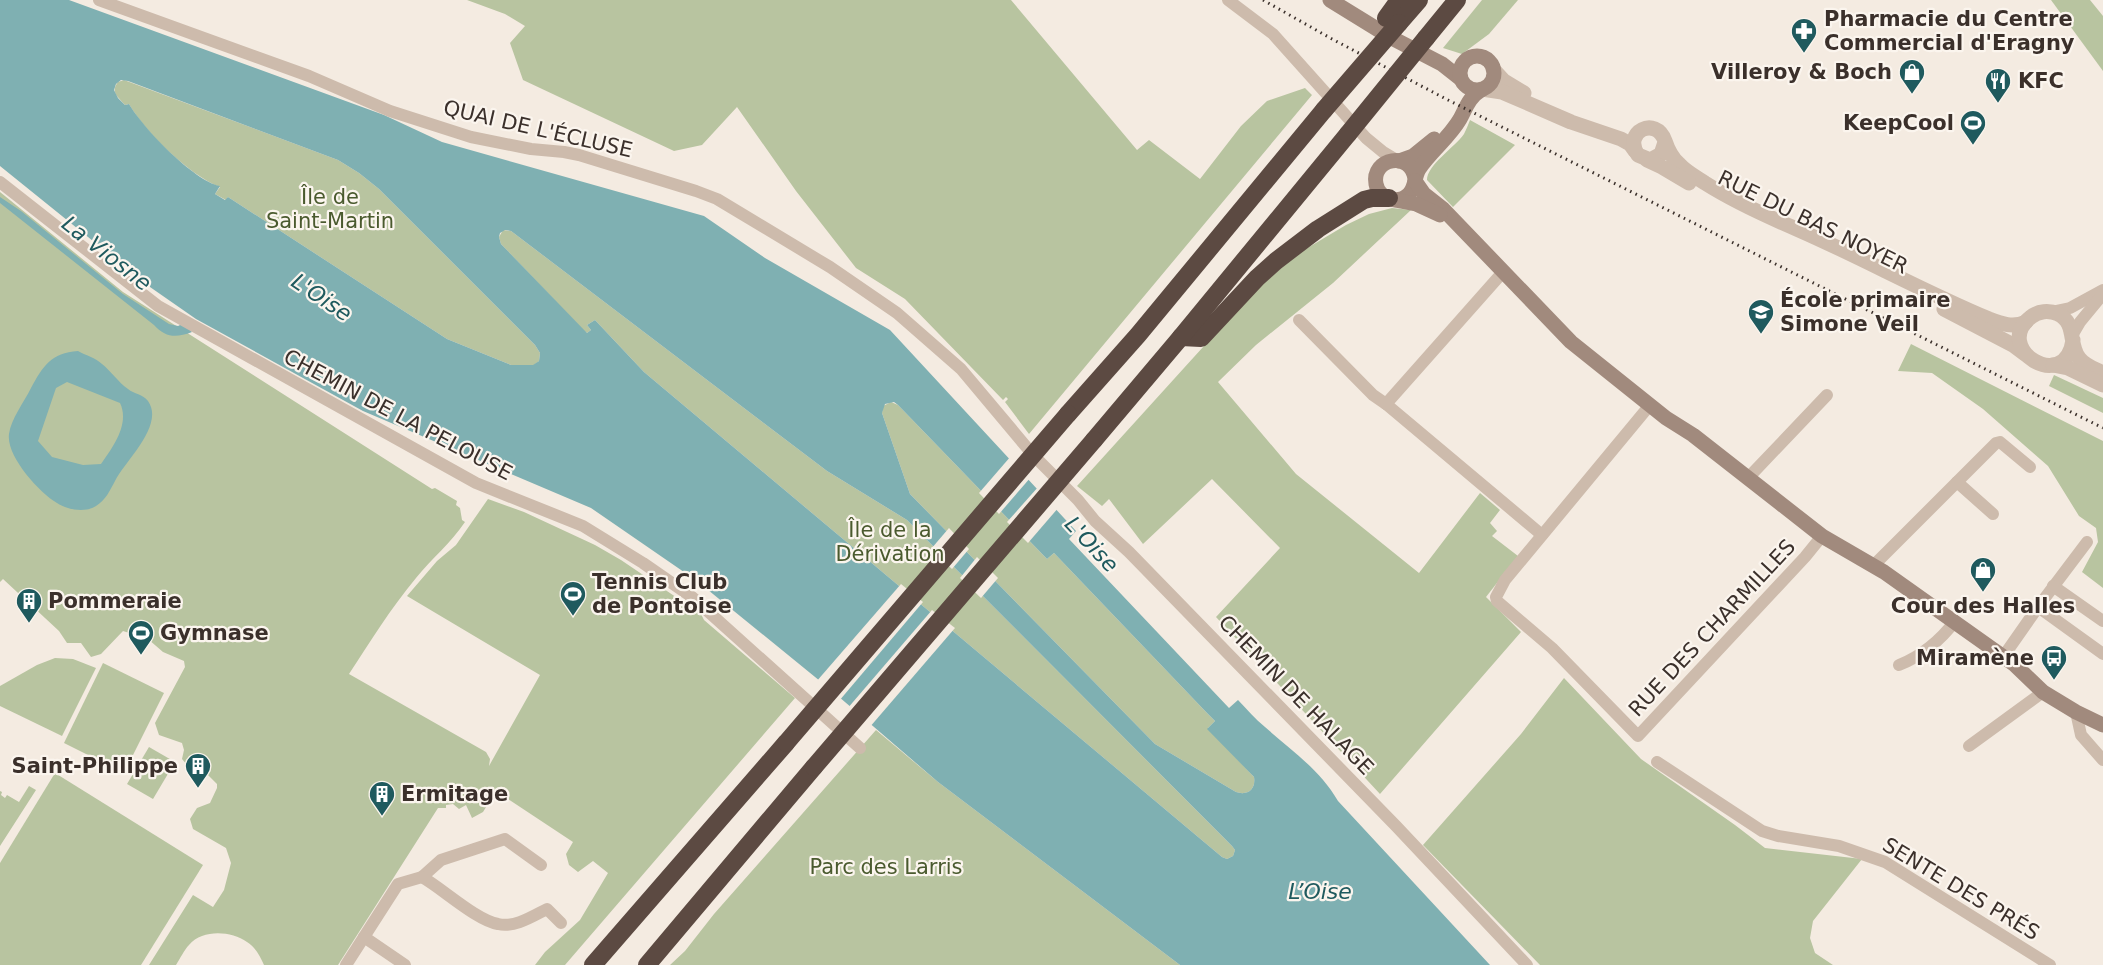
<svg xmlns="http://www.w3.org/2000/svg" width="2103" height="965" viewBox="0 0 2103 965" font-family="'DejaVu Sans',sans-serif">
<rect width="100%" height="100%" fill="#f4ebe1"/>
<g fill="#b8c4a0">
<path d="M467,0H1011L1137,150L1149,140L1200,179L1241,126L1267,101L1305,88L1312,95L1029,434L1005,402L1008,399L1006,397L1003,400L905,299L856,268L796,191L737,107L702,145L674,151L523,80L510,43L525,26L505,14Z"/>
<path d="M1482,0H1518L1489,34L1462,54L1443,48Z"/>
<path d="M2051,0H2090L2103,16V71Z"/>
<path d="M124,80L338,160L359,173L379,189L535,345L540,353L539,361L534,365H511L447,339L228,197L226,200L215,194L220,187C189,175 145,132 129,104L125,105C118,97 110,92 118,82Z"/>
<path d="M1470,120L1515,145L1453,207L1427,180C1427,165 1454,148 1464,134C1466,130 1468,125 1470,120Z"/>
<path d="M0,192L123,292L432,489L435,488L457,501L456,505L460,508L462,520L465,522C451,543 432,558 416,578C391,608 370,642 349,674L486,752L490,759L489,766L540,675L407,596L437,561L456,545L488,499L524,512L595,545L621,560L701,614L704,620L795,698L565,965H535L545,952L580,920L608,873L593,861L578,872L569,865L566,854L573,842L496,791L483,812L472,818L466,805L459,809L453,804L446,805V808H438L338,965H264C260,956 255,947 247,942C231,931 203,929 189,945C184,950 180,959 176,965H149L193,895L213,907L224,890L231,863L226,848L193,829L190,819L197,808L210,803L217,788V784L205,772L189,767L182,759L184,750L182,743L159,735L155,723L185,667L184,661L163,652L148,639L123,631L101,654L91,657L81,643H67L59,631L3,579L0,582Z"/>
<path d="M1392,208L1411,210L1333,283L1256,345L1218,382L1296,474L1419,573L1480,493L1500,510L1490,523L1497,531L1492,536L1518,556L1486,597L1521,632L1380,794L1216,617L1280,548L1212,479L1143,544L1109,499L1102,506L1077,486L1252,293L1299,253L1346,225L1369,214Z"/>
<path d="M503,230L511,231L827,471L907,520L1232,846L1235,850L1233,856L1227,859L1222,857L644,372L595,320L587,325L591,330L587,333L584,331L501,244L499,237Z"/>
<path d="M1911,344L2103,441V588L2082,572L2098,542L2096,528L2079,516L2048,466L1983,409L1932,373L1898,371Z"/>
<path d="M2054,375L2103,398V413L2049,386Z"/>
<path d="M891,402L898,405L1047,559L1054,553L1206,712L1215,721L1208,728L1254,777C1256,789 1248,796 1236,792L1155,744L910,494L882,413L883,406Z"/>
<path d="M55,658L73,659L96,668L62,736L0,706V686L37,665Z"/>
<path d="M103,663L164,693L124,773L64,743Z"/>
<path d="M1564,678L1641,759L1735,825L1765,848L1862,859L1813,921L1810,938L1815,953L1833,965H1540L1423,845L1521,734Z"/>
<path d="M876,730L938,782L1180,965H670L685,951L714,914Z"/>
<path d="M149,747L175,762L153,799L127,784Z"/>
<path d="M55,773L203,865L141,965H0V863Z"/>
<path d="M29,786L36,790L0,846V791L2,792L1,795L5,798L7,795L19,802Z"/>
</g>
<g fill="#7fb0b2" fill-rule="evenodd">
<path d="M0,0H69L384,115L442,142L704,216L765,258L890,330L1076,531L1069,539L1229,708L1238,700C1247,709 1255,719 1265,727C1292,751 1320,770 1338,801L1490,965H1180L938,782L831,690L697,581L591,508L363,411L196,319L150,287L0,166ZM121,80L128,81L338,160L359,173L379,189L535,345L540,353L539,361L533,365H511L447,339L228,197L225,200L215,194L220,186C194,181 143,128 129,104L125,105L118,98L114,90L116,84ZM505,230L511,231L827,471L907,520L1232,846L1235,850L1233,856L1227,859L1222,857L644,372L595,320L587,325L591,330L587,333L501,244L499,237L500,233ZM894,402L898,405L1047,559L1054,553L1206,712L1215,721L1207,729L1254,777C1256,789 1248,796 1236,792L1155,744L910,494L882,413L885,404Z"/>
<path d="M0,197L21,211L123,294L169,324L178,326L184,323L192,332C176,338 166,338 154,325L0,203Z"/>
<path d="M78,351C85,355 96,358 102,364C111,371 118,382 128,389C134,394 143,394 148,401C165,425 125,461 115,481C110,490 106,500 96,506C86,513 67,510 57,503C39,492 6,456 9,434C11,419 24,402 31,388C43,366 51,353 78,351ZM67,382L120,403C130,424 113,447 101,464L83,465L52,457L38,441L56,388Z"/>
</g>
<g fill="#f4ebe1">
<path d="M1011,456L1031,477L999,514L979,493Z"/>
<path d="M1039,486L1059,507L1028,543L1007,522Z"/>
<path d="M949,528L969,549L952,569L931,549Z"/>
<path d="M977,557L998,578L981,598L960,578Z"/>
<path d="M901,584L923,602L839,701L816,682Z"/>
<path d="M932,610L955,628L869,728L847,709Z"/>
</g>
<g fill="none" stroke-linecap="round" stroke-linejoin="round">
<g stroke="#cdbbac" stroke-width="12">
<path d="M99,0L309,76L390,111L471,137L531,149L564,152L579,155L696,191L717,199L830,267L897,313L961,369L1034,456L1078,500L1095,521L1129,552L1396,826L1527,965"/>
<path d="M1228,0L1273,34L1366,138L1383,152L1398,161"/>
<path d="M0,182L158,306L476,483L583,526L643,563L692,597L860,748"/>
<path d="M2051,312L2070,308L2103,290"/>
<path d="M1299,320L1373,395L1386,404L1542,535"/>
<path d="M2073,334L2080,322L2103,294"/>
<path d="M1386,404L1503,272"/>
<path d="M1650,405L1505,580L1496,597L1497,601L1552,648L1638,736L1805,557L1822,536"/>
<path d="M1748,478L1827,395"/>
<path d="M1957,482L1993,514"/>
<path d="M2087,542L2038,607L2103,654"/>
<path d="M1874,565L1996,443L2000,442L2030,467"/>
<path d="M2053,586L2103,621"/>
<path d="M2003,657L2038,607"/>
<path d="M1899,665C1920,657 1941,640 1955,621"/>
<path d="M2076,712L2081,735L2103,760"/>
<path d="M1969,746L2043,692"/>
<path d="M1657,762L1762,831L1778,836L1839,846L1885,862L2050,965"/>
<path d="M541,865L505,839L441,860L422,877C443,889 476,920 498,924C515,928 533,916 547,909L561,923"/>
<path d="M364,937L405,965"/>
<path d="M346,965L398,884L422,877"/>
</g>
<g stroke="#cdbbac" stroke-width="15">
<path d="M1493,69L1504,81L1524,93"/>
<path d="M1482,89L1502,92L1571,122L1621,139L1630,144L1635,151"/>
<path d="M1665,142L1661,154L1650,160L1638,155C1622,132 1656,115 1665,141C1668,150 1672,158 1679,164C1686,172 1696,177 1705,183C1735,202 1766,216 1799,230C1863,258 1924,292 1989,319C2002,324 2013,328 2026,322"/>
<path d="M1647,160L1662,167L1689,183"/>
<path d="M1944,309L2013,345L2025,354"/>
<path d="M2073,340C2065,395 1991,348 2031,317C2038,311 2049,310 2058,314C2077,323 2068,344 2079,358C2085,366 2095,369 2103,373"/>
<path d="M2053,365L2068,368L2103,385"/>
</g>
<g stroke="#a18a7d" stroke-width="15">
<path d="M1330,0L1390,37L1442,64L1461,79"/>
<circle cx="1477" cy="73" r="17"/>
<path d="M1399,161L1413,156L1434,139"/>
<path d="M1415,179C1411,150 1371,158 1376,184C1379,199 1398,205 1409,194C1416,187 1414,177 1419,169C1431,151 1449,138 1460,119C1466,108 1469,97 1481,90"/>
<path d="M1415,181L1424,194L1443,209L1571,342L1666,418L1693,435L1822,536L1884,572L2015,665L2043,692L2076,712L2103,725"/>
<path d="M1395,200L1416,204L1440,215"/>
</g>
<g stroke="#5c4a42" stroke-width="18">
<path d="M1386,18L1399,0"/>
<path d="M1399,23L1419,0"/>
<path d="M1426,38L1457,0"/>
<path d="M1181,337L1201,338L1257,278L1276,261L1318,229L1364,200L1372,198H1389"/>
<path d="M1068,414L1138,335L1324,110"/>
<path d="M1094,440L1181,337L1348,134"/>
<path d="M593,965L786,743"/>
<path d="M647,965L814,767"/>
</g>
<path stroke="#3b302b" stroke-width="3" stroke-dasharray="1.5 4.5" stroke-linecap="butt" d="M1263,0L1332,39L1448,100L2103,428"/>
<g stroke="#5c4a42" stroke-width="18">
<path d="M1324,110L1399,23"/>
<path d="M1348,134L1426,38"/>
<path d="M786,743L1068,414"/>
<path d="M814,767L1094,440"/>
</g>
</g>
<defs>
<g id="pharmacy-pin" transform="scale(1.35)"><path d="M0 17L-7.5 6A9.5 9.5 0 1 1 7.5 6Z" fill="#1f5a5e" stroke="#fbf5ee"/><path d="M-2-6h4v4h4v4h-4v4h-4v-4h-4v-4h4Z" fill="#fff"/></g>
<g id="shop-pin" transform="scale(1.35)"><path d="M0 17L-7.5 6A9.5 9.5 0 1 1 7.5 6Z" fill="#1f5a5e" stroke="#fbf5ee"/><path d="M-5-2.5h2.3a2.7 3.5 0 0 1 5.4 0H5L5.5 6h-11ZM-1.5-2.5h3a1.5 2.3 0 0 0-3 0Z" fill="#fff"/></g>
<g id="restaurant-pin" transform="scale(1.35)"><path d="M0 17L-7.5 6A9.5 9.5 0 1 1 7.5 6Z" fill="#1f5a5e" stroke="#fbf5ee"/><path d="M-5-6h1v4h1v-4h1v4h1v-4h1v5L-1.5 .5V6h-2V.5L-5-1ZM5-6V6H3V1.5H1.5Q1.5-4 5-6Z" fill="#fff"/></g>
<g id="stadium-pin" transform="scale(1.35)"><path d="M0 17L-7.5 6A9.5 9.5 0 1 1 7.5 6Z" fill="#1f5a5e" stroke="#fbf5ee"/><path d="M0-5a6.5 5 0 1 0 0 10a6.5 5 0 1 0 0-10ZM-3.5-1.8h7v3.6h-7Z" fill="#fff"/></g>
<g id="school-pin" transform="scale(1.35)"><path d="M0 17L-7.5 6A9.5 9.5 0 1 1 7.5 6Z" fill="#1f5a5e" stroke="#fbf5ee"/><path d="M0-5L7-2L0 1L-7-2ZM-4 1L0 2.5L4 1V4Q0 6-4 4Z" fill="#fff"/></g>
<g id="building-pin" transform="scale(1.35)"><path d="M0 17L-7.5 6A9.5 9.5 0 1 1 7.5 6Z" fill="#1f5a5e" stroke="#fbf5ee"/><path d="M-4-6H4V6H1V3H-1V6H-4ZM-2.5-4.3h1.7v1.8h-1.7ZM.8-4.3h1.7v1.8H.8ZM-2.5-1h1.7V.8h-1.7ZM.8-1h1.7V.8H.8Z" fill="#fff"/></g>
<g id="bus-pin" transform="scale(1.35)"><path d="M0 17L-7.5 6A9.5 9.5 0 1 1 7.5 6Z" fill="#1f5a5e" stroke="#fbf5ee"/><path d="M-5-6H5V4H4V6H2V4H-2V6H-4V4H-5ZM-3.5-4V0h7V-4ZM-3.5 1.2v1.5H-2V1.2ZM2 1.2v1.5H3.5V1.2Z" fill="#fff"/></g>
</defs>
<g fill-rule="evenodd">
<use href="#pharmacy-pin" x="1804" y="31"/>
<use href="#shop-pin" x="1912" y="72"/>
<use href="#restaurant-pin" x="1998" y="81"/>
<use href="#stadium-pin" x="1973" y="123"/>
<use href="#school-pin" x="1761" y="312"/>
<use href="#shop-pin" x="1983" y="570"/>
<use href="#stadium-pin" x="573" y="594"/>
<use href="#building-pin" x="29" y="601"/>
<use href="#stadium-pin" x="141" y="633"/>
<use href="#bus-pin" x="2054" y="658"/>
<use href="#building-pin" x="198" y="766"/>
<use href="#building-pin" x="382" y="794"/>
</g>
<g text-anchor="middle" stroke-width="4.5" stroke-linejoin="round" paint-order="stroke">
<g font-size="21" font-weight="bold" fill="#3b302b" stroke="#fbf5ee" text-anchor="start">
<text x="1824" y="26">Pharmacie du Centre<tspan x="1824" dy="24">Commercial d'Eragny</tspan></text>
<text x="1892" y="79" text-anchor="end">Villeroy &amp; Boch</text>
<text x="2018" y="88">KFC</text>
<text x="1954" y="130" text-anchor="end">KeepCool</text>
<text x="1780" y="307">École primaire<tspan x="1780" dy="24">Simone Veil</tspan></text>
<text x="592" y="589">Tennis Club<tspan x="592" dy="24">de Pontoise</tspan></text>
<text x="48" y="608">Pommeraie</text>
<text x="1983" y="613" text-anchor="middle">Cour des Halles</text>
<text x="160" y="640">Gymnase</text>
<text x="2034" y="665" text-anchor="end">Miramène</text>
<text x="178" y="773" text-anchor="end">Saint-Philippe</text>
<text x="401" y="801">Ermitage</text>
</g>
<g font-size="21" fill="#3b302b" stroke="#fbf5ee">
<text transform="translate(538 129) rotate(13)" y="7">QUAI DE L'ÉCLUSE</text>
<text transform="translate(1813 222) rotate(26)" y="7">RUE DU BAS NOYER</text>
<text transform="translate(398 415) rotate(28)" y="7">CHEMIN DE LA PELOUSE</text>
<text transform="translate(1712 628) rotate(-47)" y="7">RUE DES CHARMILLES</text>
<text transform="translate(1296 695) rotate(46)" y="7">CHEMIN DE HALAGE</text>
<text transform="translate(1961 889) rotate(31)" y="7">SENTE DES PRÉS</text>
</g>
<g font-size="21" fill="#4a5a2e" stroke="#fbf5ee">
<text x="330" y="204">Île de<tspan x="330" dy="24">Saint-Martin</tspan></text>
<text x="890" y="537">Île de la<tspan x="890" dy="24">Dérivation</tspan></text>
<text x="886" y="874">Parc des Larris</text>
</g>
<g font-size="22" font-style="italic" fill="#1f5a5e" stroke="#fbf5ee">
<text transform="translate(107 253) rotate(38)" y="8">La Viosne</text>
<text transform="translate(322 297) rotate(34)" y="8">L'Oise</text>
<text transform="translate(1092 544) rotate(47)" y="8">L'Oise</text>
<text x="1320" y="899">L’Oise</text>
</g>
</g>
</svg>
